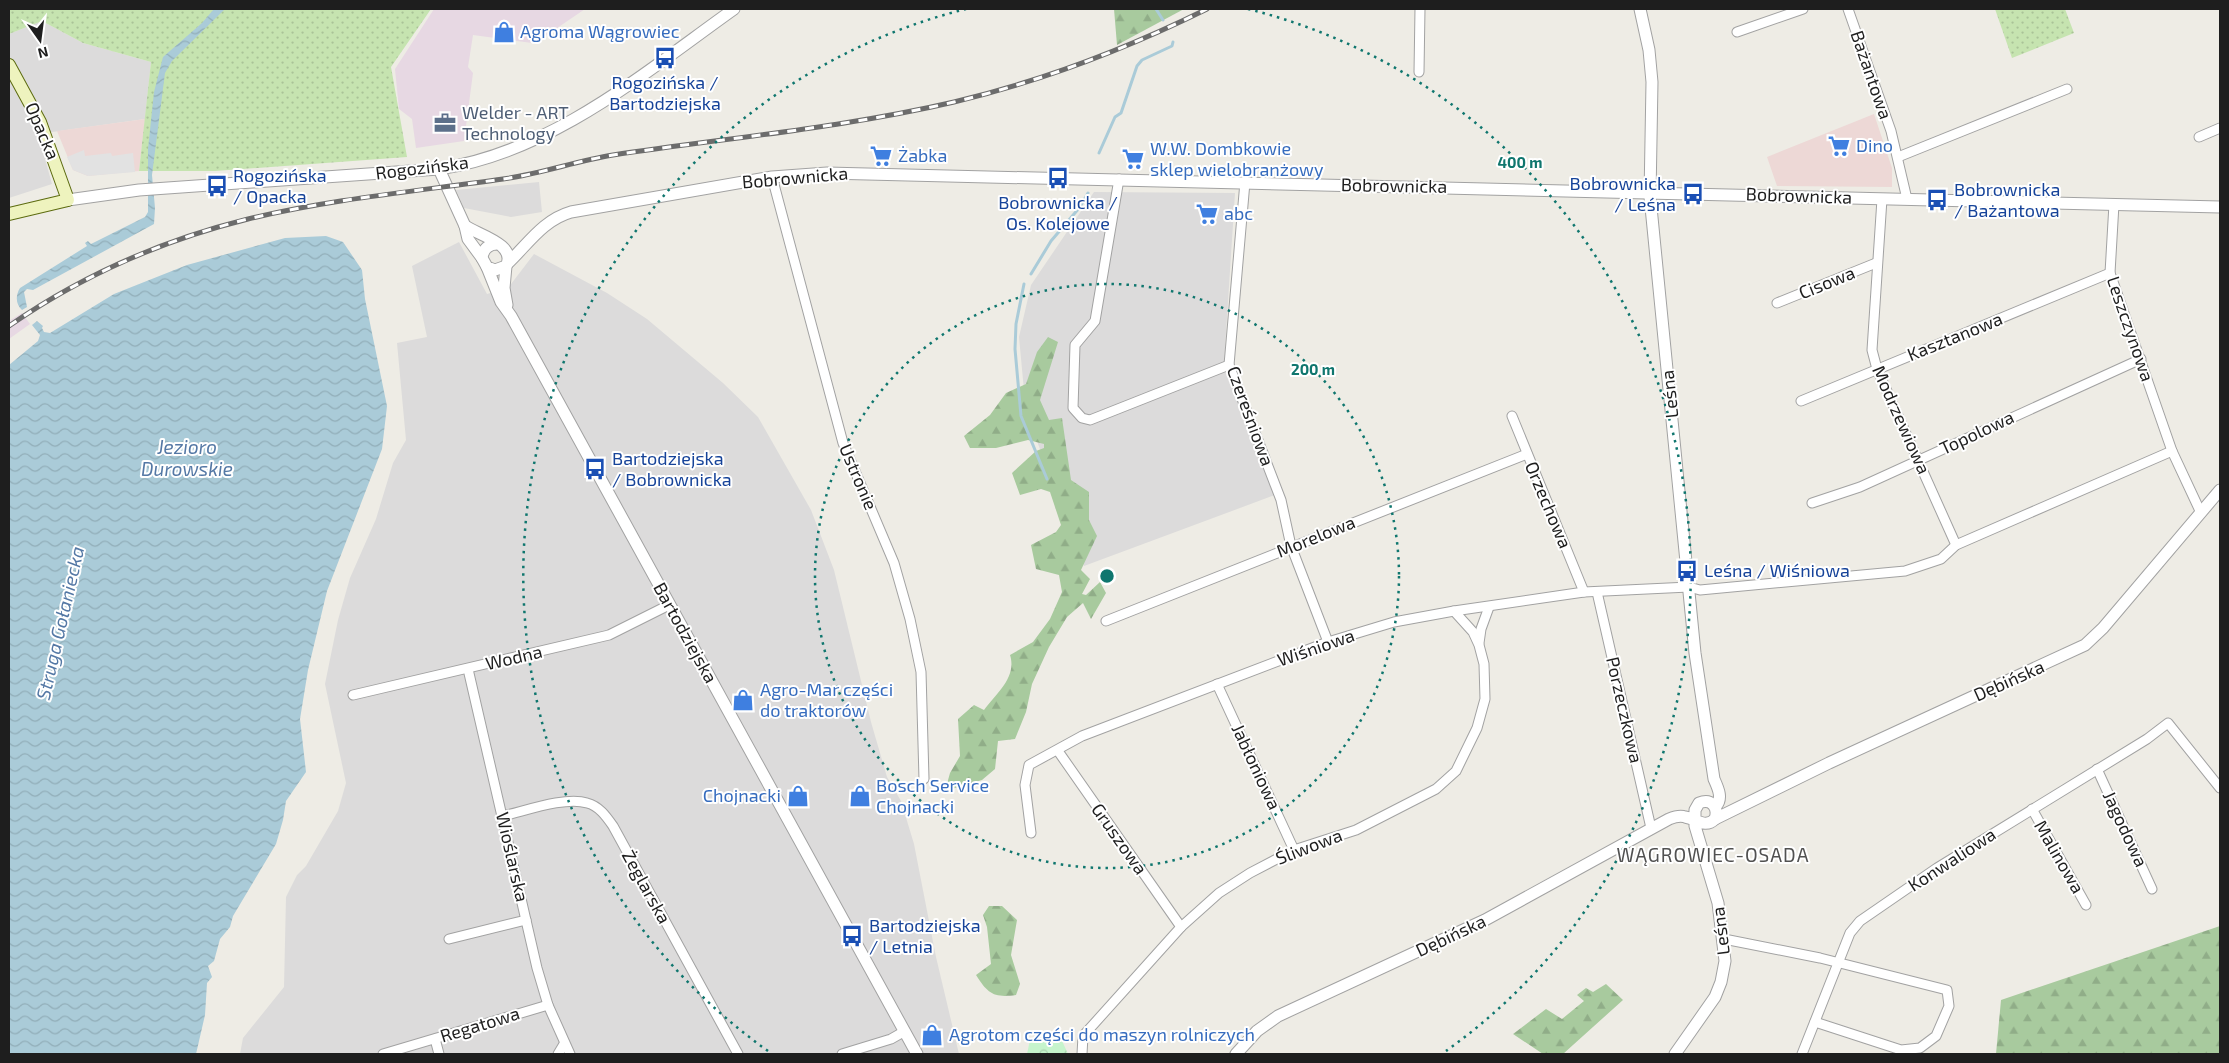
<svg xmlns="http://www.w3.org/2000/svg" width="2229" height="1063" viewBox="0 0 2229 1063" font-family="'Exo 2',sans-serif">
<defs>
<pattern id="grass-dots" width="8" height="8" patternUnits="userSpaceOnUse" patternTransform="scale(1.25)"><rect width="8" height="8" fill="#c6e4b0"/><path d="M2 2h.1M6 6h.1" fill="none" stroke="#aac397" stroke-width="1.8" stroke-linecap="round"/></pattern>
<pattern id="forest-firs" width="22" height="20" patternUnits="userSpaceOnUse" patternTransform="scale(1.25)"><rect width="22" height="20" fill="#a8ca9e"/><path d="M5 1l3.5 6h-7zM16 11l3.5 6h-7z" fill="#90ad88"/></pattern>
<pattern id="park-crowns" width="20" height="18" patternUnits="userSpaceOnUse" patternTransform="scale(1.25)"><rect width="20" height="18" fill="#c6f4cc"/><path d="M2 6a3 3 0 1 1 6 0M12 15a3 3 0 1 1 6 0" fill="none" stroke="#aad1af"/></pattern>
<pattern id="water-waves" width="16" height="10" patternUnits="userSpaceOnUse" patternTransform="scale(1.25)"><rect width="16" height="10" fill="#aacbd8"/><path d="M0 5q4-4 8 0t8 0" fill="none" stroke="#92aeb9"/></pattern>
</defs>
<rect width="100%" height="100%" fill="#eeece5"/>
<g fill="#dcdbdb">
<path d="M42,21L83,43L151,62L145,119L38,134L52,184L9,198V34Z"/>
<path d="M539,182L542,212L511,217L464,208L456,190Z"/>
<path d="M1094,192L1235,193L1224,364L1275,495L1084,566L1026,412L1019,337L1031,285Z"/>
<path d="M459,242L487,294L508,288L534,254L607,293L647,319L723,383L758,417L811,510L834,570L871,722L887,777L901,801L914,844L936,957L959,1054H240L243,1038L284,987L286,897L297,875L306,866L338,811L346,783L325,684L338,620L350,578L376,519L393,463L406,440L397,343L427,337L412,266Z"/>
</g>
<g fill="#edd8d6">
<path d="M1874,114L1892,168V187L1777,186L1767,157Z"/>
<path d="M145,119L139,171L88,176L73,170L57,131Z"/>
</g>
<g fill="#e7d8e3">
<path d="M434,9H585L544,37L533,35L532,43L473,35L468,67L473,73L464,141L416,148L412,119L399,109L395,69Z"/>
<path d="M22,313L30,324L9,339V321Z"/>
</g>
<g fill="url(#grass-dots)">
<path d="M9,9H431L391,67L407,157L215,171H139L151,62L83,43L42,21L9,34Z"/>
<path d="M1995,9H2065L2074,33L2012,58Z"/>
</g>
<g fill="url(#forest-firs)">
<path d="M1114,9H1184L1117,45Z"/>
<path d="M1048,337L1058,342L1040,400L1049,420L1062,418L1071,480L1089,492V520L1097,536L1081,570L1090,579L1082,594L1086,595L1100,582L1106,593L1091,619L1083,603L1067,617L1049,647L1032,684L1026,712L1015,739L998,741L995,769L982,780L945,791L950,773L960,756L958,719L974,705L984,710C997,693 1017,677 1010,655L1033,642L1050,619L1062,592L1059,575L1036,569L1031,545L1056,532L1061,525L1050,492L1041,489L1020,495L1012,473L1036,451L1044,448V444L1028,440L996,448H970L964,436L990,415L1006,393L1026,384L1037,352Z"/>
<path d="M989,906H1002L1017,920L1011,955L1020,984L1016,995C994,998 988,994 976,975L991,964L987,927L983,915Z"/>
<path d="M2220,926V1054H1996L2001,1000Z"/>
<path d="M1606,984L1623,1000L1563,1054H1543L1513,1034L1546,1009L1562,1019L1584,1001L1577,995L1586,988L1593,992Z"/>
</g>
<path fill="url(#park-crowns)" d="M1059,1034L1068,1054H1027L1030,1040Z"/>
<path fill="#e2e2e2" d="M84,150L85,156L111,153L112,156L133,153L135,172L88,176L73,170L67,157Z"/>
<g fill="url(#water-waves)">
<path d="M214,9H225L172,61L165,73L152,175L155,208L154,224L33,290L27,289L24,292L27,307L22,310C16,305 15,296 20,288L87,246L85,243L88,241L91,244L145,217L148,212V149L154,92L163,57L202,23Z"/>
<path d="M326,236L343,242L362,270L365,299L387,406L382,449L327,591L308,670L300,719L306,772L286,801L283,820L276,844L233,916L230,927L220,939L214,961L208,966L212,977L207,983L205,1015L196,1054H9V365L38,341L40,335L32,325L37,321L43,326L42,328L44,332L50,333L114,294L187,265L285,238Z"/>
</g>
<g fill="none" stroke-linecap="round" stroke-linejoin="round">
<g stroke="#aacbd8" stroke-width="3">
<path d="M1156,9L1163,20"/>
<path d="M1099,153L1115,117L1121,113L1137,66L1142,60L1172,46L1173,42"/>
<path d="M1031,274L1051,241L1080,207L1088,193"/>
<path d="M1024,284L1016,324L1015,349L1021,416L1047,479"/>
</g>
<g stroke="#a2a2a2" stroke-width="11">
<g id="minor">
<path d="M1848,9L1891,131L1907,199"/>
<path d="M1737,32L1803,9"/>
<path d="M1419,72L1420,9"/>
<path d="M2199,137L2220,128"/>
<path d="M1898,157L2067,89"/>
<path d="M772,177L843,443L894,563L910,619L921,672L924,779"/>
<path d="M1119,179L1095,321L1075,345L1073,408L1082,418L1090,420L1229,365"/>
<path d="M1245,182L1229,365L1281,500L1291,546L1328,642"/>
<path d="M1882,199L1872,350L1877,369L1956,545"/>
<path d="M2114,204L2110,273L2172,451L2201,513"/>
<path d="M1777,303L1876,263"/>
<path d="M1801,401L2110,273"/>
<path d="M1512,416L1584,592"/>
<path d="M1812,503L1860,487L2141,359"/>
<path d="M1597,592L1651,828"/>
<path d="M1106,621L1527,454"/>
<path d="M1479,643L1481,629L1489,607"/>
<path d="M468,669L537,968L548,1005L570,1054"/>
<path d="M1217,684L1294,850"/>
<path d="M353,695L609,635L669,605"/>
<path d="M1058,751L1181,927"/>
<path d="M2097,769L2152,889"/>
<path d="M2032,809L2086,905"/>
<path d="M503,816C525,811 566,796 587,803C599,806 606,816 613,826L738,1054"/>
<path d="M1031,833L1025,785L1029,765L1082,736L1328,642L1394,622L1454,611L1584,592L1689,587L1700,590L1905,571L1941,559L1956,545L2172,451"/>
<path d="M449,939L526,920"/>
<path d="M1724,939L1820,958L1947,990L1949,1006L1936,1036L1920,1048L1901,1050L1815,1022"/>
<path d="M435,1039L439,1054"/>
<path d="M383,1054L548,1005"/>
<path d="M558,1054L564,1044"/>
<path d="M842,1054L891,1039L905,1031"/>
<path d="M1082,1054L1083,1036L1181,927L1219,893L1250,873L1294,850L1356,830L1436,789L1456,771L1477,728L1485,699L1484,664L1479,645L1473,632L1454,611"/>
<path d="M1802,1054L1850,933L1860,921L1937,868L2147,739L2168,723L2220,788"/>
</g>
</g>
<g stroke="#a2a2a2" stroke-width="13">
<g id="tertiary">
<path d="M1640,9L1649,50L1652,82L1650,197L1695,653L1714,779C1718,788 1723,798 1716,806"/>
<path d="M439,169L465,226L468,239L482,258"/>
<path d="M68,200L139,190L439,169C552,152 644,73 734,9"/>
<path d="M465,226C479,235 518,245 506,266L495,270L487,267L482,258C483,249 488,244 497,244"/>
<path d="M508,263C528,244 543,220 571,212L772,177L827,173L2220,207"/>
<path d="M506,266L504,288L507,305"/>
<path d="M487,267L501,302L511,316L917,1054"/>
<path d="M1715,819L1829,763L2085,645L2103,628L2220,490"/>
<path d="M1236,1054L1257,1031L1278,1016L1485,920L1669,819C1674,817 1680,815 1685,817C1697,819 1705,829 1715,819C1719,807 1711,798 1699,803L1695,810V826L1718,903L1725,961L1721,982L1715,997L1675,1054"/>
</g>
</g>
<g stroke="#5c6b0f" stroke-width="14">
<path id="secondary" d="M9,65L40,122L68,200L9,214"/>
</g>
<use href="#minor" stroke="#fff" stroke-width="9"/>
<use href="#tertiary" stroke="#fff" stroke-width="11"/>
<use href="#secondary" stroke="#eef3be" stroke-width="12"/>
<g stroke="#6c6c6c" stroke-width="5">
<path id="rail" d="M9,326C81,276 163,240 248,219C331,199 418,191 503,179C540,174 576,161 613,155C726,138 842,128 954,102C1042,81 1126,49 1207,9"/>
</g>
<use href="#rail" stroke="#fff" stroke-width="3" stroke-dasharray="9" stroke-linecap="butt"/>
</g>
<g fill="none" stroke="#0f766e" stroke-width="2.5" stroke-dasharray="2.5 5">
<circle cx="1107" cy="576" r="292"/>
<path d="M768 1051A584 584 0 0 1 966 9M1248 9A584 584 0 0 1 1446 1051"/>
</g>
<defs>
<g id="shop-bare" transform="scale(1.725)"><path d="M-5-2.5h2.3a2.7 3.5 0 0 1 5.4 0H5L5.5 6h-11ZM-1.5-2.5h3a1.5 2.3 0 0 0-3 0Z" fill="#3f7fe0" stroke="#fff" stroke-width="2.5" paint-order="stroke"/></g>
<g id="bus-bare" transform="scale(1.725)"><path d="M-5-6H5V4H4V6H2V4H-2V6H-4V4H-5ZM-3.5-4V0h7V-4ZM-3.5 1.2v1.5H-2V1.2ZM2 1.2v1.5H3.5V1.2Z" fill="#1a4fb4" stroke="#fff" stroke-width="2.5" paint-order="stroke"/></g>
<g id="office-bare" transform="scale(1.725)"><path d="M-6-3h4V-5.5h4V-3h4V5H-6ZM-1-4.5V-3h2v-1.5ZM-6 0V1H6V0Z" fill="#5c6f8a" stroke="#fff" stroke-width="2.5" paint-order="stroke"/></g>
<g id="supermarket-bare" transform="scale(1.725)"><path d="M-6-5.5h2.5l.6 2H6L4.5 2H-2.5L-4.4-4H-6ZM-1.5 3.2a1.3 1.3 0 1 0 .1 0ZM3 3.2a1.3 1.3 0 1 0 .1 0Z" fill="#3f7fe0" stroke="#fff" stroke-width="2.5" paint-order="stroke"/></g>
</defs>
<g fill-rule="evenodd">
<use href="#shop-bare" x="504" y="32"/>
<use href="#bus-bare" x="665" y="58"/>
<use href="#office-bare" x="445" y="123"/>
<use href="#supermarket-bare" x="1839" y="146"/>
<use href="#supermarket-bare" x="881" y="156"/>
<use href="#supermarket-bare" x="1133" y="159"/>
<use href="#bus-bare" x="1058" y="178"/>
<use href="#bus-bare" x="217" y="186"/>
<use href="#bus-bare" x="1693" y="194"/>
<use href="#bus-bare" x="1937" y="200"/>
<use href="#supermarket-bare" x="1207" y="214"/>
<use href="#bus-bare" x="595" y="469"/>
<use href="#bus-bare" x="1687" y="571"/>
<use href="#shop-bare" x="743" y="700"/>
<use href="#shop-bare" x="798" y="796"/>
<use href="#shop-bare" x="860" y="796"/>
<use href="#bus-bare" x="852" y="936"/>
<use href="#shop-bare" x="932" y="1035"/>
</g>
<g text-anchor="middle" stroke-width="4" stroke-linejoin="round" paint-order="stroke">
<g font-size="18" fill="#366cbe" stroke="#fff" text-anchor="start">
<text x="520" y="38">Agroma Wągrowiec</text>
<text x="1856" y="152">Dino</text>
<text x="1150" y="155">W.W. Dombkowie<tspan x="1150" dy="21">sklep wielobranżowy</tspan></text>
<text x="898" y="162">Żabka</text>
<text x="1224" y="220">abc</text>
<text x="760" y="696">Agro-Mar części<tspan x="760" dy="21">do traktorów</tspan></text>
<text x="876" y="792">Bosch Service<tspan x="876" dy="21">Chojnacki</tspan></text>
<text x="781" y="802" text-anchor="end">Chojnacki</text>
<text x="949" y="1041">Agrotom części do maszyn rolniczych</text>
</g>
<g font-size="18" fill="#1e1e1e" stroke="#fff">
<text transform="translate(1871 75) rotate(71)" y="6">Bażantowa</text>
<text transform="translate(42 131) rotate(67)" y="6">Opacka</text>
<text transform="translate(422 168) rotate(-7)" y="6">Rogozińska</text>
<text transform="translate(795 178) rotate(-5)" y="6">Bobrownicka</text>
<text transform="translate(1394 186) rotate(1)" y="6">Bobrownicka</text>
<text transform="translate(1799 196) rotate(2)" y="6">Bobrownicka</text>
<text transform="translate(1827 283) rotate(-22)" y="6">Cisowa</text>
<text transform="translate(2130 329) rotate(71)" y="6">Leszczynowa</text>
<text transform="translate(1955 337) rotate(-22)" y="6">Kasztanowa</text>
<text transform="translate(1670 394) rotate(-96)" y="6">Leśna</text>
<text transform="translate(1250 416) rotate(70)" y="6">Czereśniowa</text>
<text transform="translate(1901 420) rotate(66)" y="6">Modrzewiowa</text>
<text transform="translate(1977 433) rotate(-25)" y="6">Topolowa</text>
<text transform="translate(858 477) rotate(67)" y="6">Ustronie</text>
<text transform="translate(1548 505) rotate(67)" y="6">Orzechowa</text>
<text transform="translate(1316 537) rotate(-22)" y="6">Morelowa</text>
<text transform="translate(685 633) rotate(61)" y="6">Bartodziejska</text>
<text transform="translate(1316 648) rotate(-19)" y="6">Wiśniowa</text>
<text transform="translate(514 658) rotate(-13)" y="6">Wodna</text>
<text transform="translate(2009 681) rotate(-24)" y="6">Dębińska</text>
<text transform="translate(1624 710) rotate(77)" y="6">Porzeczkowa</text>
<text transform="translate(1256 767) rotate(65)" y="6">Jabłoniowa</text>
<text transform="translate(2125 829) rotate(65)" y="6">Jagodowa</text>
<text transform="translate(1119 839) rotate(55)" y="6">Gruszowa</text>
<text transform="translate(1309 847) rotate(-21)" y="6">Śliwowa</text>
<text transform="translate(512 857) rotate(77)" y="6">Wioślarska</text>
<text transform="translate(2059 857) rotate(60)" y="6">Malinowa</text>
<text transform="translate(1952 860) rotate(-33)" y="6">Konwaliowa</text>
<text transform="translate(646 887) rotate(61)" y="6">Żeglarska</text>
<text transform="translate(1721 931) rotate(-97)" y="6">Leśna</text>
<text transform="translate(1451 936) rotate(-25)" y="6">Dębińska</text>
<text transform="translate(480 1025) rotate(-17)" y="6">Regatowa</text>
</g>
<g font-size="18" fill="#164399" stroke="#fff" text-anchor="start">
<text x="665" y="89" text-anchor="middle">Rogozińska /<tspan x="665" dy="21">Bartodziejska</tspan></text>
<text x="233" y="182">Rogozińska<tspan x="233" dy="21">/ Opacka</tspan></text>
<text x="1676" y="190" text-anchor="end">Bobrownicka<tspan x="1676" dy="21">/ Leśna</tspan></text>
<text x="1954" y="196">Bobrownicka<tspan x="1954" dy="21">/ Bażantowa</tspan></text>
<text x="1058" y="209" text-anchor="middle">Bobrownicka /<tspan x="1058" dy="21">Os. Kolejowe</tspan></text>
<text x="612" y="465">Bartodziejska<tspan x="612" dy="21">/ Bobrownicka</tspan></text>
<text x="1704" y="577">Leśna / Wiśniowa</text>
<text x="869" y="932">Bartodziejska<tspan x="869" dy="21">/ Letnia</tspan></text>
</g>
<g font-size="18" fill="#4e5e75" stroke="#fff" text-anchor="start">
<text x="462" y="119">Welder - ART<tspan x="462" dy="21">Technology</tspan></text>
</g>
<g font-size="19" font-style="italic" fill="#5478a5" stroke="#fff">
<text x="187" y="454">Jezioro<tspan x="187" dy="22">Durowskie</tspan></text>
<text transform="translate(60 623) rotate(-77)" y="7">Struga Gołaniecka</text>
</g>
<g font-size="19" letter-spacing="1" fill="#515151" stroke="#fff">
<text x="1713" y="862">WĄGROWIEC-OSADA</text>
</g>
</g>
<circle cx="1107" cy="576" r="8" fill="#0f766e" stroke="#fff" stroke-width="2.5"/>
<g font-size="15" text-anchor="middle" font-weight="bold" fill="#0f766e" stroke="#fff" stroke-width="4" stroke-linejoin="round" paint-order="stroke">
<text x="1520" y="168">400 m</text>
<text x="1313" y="375">200 m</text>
</g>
<rect width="2229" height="1063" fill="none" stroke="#1e1e1e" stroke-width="20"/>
<g transform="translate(40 40) rotate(166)" stroke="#ffffff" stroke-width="4" paint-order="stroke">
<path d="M0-4L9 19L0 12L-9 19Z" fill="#1e1e1e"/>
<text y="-8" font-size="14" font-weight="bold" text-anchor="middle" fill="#1e1e1e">N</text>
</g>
</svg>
